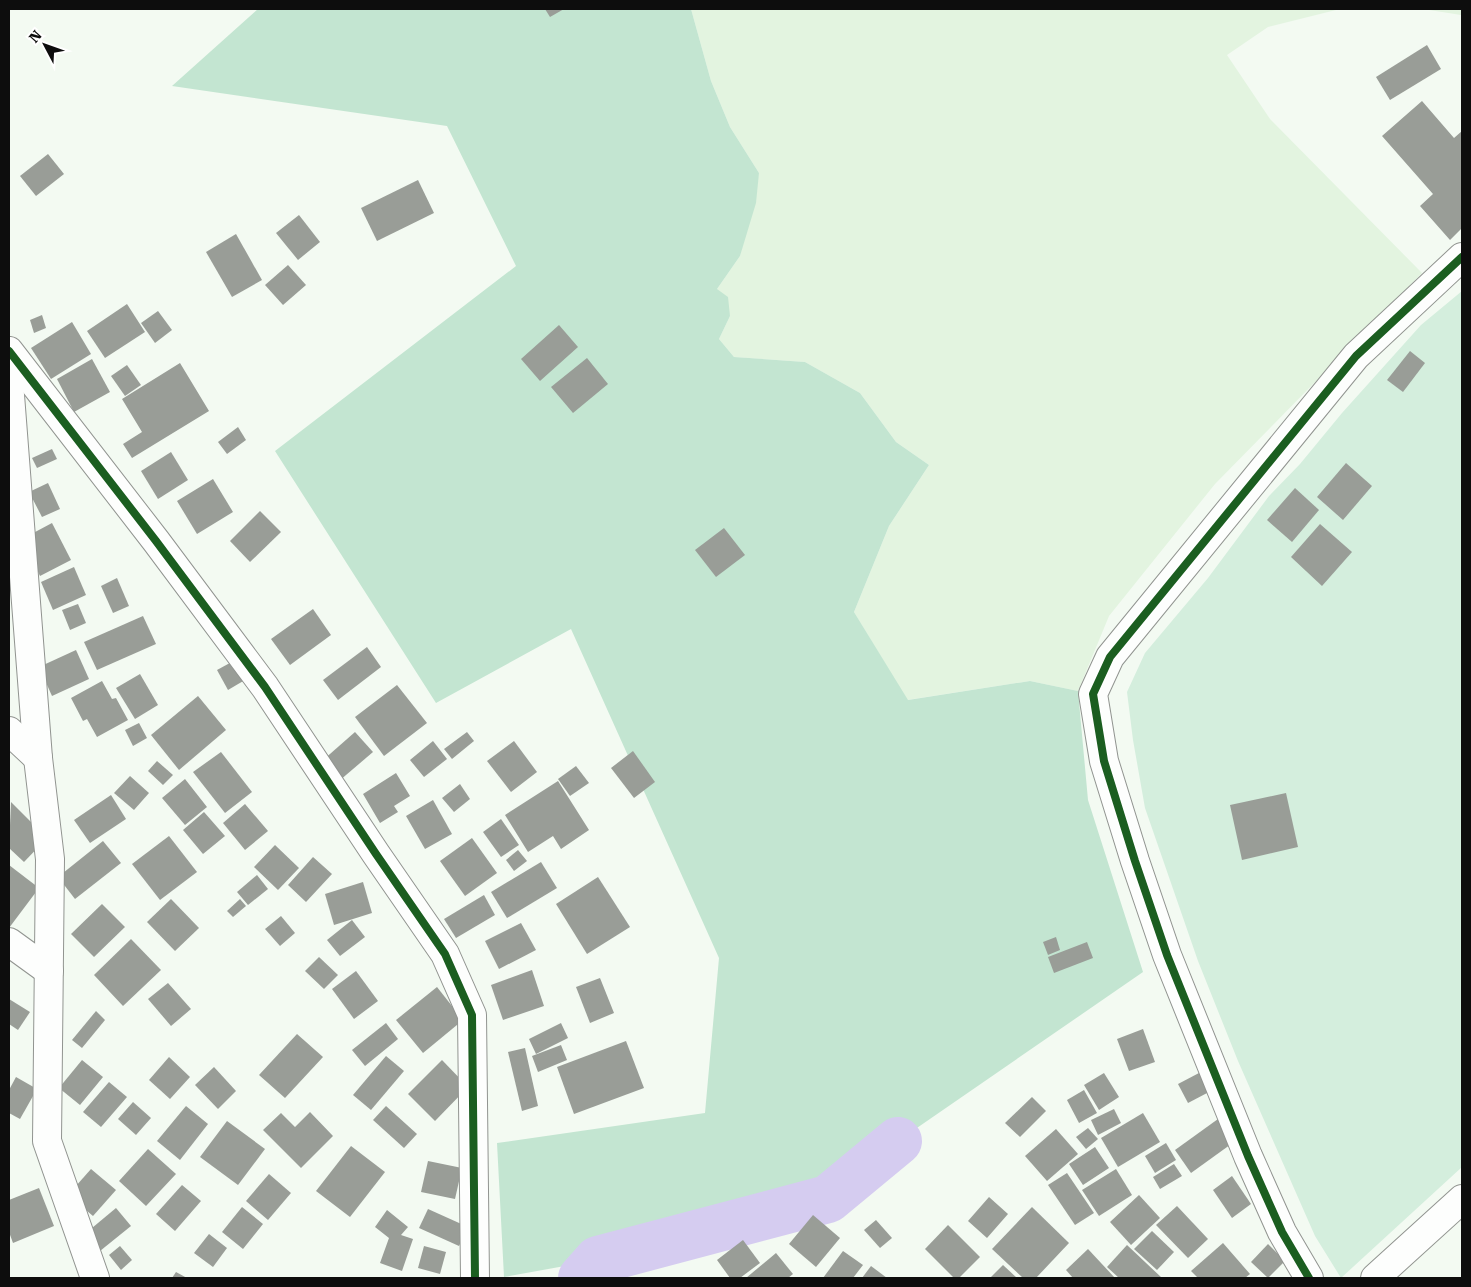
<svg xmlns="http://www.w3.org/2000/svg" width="1471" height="1287" viewBox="0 0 1471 1287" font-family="'Roboto Serif',serif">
<rect width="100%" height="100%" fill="#f3faf2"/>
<g fill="#e3f4e0">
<path d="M691,9H1340L1268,27L1227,55L1270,119L1422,273L1215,484L1109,616L1078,691L1030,681L907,700L854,612L889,526L929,465L896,442L860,393L805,362L734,357L719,339L730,316L717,289L740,256L759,173L730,127L711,81Z"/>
<path d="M1423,9H1462V15H1461Z"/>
</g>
<path fill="#d4eedd" d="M1462,291V1167L1341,1278L1315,1236L1238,1061L1198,961L1145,808L1133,740L1127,692L1145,653L1208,578L1269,496L1300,464L1342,413L1421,325Z"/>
<path fill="#c3e5d1" d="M258,9H691L711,81L730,127L759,173L756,203L740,256L717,289L728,297L730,316L719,339L734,357L805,362L860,393L896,442L929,465L889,526L854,612L908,700L1030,681L1078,691L1088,800L1143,972L898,1141L828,1199L598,1260L504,1277L497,1143L705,1113L719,958L571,629L436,703L275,451L516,266L447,126L172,86Z"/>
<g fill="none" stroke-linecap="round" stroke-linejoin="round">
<path stroke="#d5ccf0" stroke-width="48" d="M582,1278L598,1260L828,1199L898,1141"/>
</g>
<g fill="#999d97">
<path d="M545,9H564L550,17Z"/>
<path d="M1427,45L1441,69L1390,100L1376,77Z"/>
<path d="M1422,101L1454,138L1462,131V228L1450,240L1420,206L1433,194L1382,136Z"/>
<path d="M48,154L64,174L36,196L20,176Z"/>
<path d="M418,180L434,213L377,241L361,208Z"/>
<path d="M299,215L320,242L298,260L276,233Z"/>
<path d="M236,234L262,280L232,297L206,252Z"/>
<path d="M288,265L306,285L283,305L265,285Z"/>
<path d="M127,304L145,332L105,358L87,331Z"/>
<path d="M158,311L172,330L155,343L141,323Z"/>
<path d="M42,315L46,328L34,333L30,320Z"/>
<path d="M72,322L91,354L51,379L31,348Z"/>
<path d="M559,325L578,347L540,381L521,359Z"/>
<path d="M1410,351L1425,363L1403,392L1387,380Z"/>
<path d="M587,358L608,384L573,413L551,387Z"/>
<path d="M92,359L110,392L74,412L57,379Z"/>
<path d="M180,363L209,411L132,458L123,444L142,432L122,399Z"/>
<path d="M127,365L141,385L125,396L111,376Z"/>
<path d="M238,427L246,440L227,454L218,442Z"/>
<path d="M52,449L57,459L37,468L32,458Z"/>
<path d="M171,452L188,480L158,499L141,471Z"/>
<path d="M1346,463L1372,486L1343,520L1317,497Z"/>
<path d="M213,479L233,512L197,534L177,501Z"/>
<path d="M48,483L60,509L42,517L29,492Z"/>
<path d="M1295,488L1319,510L1292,542L1267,520Z"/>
<path d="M260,511L281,532L250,562L230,541Z"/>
<path d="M52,523L71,560L40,576L22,539Z"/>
<path d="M1320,524L1352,552L1322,586L1291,557Z"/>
<path d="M724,528L745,555L716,577L695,550Z"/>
<path d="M74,567L86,595L53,610L41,582Z"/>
<path d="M117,578L129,606L113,613L101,586Z"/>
<path d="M78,604L86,623L70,630L62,610Z"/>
<path d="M313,609L331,635L290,665L271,639Z"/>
<path d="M143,616L156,644L97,670L84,642Z"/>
<path d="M367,647L381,667L338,700L323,680Z"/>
<path d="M76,650L89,679L52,696L39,667Z"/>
<path d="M239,658L250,677L228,690L217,670Z"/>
<path d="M140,674L158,705L135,719L116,688Z"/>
<path d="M102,681L112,699L116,698L128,720L97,737L87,719L83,721L71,698Z"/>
<path d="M397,685L427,723L384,756L355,717Z"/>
<path d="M198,696L226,730L179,770L151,735Z"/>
<path d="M139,723L147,738L133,746L125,730Z"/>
<path d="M355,732L373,752L339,781L322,761Z"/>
<path d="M467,732L474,741L452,759L444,749Z"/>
<path d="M433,741L447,759L424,777L410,760Z"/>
<path d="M514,741L537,772L511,792L487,761Z"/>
<path d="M633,751L655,782L634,798L611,768Z"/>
<path d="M221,752L252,792L225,813L193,772Z"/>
<path d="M157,761L173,775L163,785L148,771Z"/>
<path d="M576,766L589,783L570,796L558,779Z"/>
<path d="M396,773L410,796L394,806L398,812L380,823L363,794Z"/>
<path d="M130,776L149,793L134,810L114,793Z"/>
<path d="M185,779L207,807L185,825L162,798Z"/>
<path d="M558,781L589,830L561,849L553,836L528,852L505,815Z"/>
<path d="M460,784L470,799L454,812L442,798Z"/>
<path d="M1286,793L1298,847L1242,860L1230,805Z"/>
<path d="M111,795L126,819L90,843L74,820Z"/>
<path d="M433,800L452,834L425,849L406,816Z"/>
<path d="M11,802L47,838L24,862L9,848Z"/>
<path d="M245,804L268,831L245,850L223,823Z"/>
<path d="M204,812L225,836L203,854L183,830Z"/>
<path d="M501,819L519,845L501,857L483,832Z"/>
<path d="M169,836L197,872L160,900L132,864Z"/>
<path d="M472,838L497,873L465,896L440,861Z"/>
<path d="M103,841L121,863L75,899L58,877Z"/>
<path d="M275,845L299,868L278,890L254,867Z"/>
<path d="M518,850L527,861L514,871L506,860Z"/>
<path d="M313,857L332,874L306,902L288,885Z"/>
<path d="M541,862L557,888L507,918L491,892Z"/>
<path d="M9,865L39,888L9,928Z"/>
<path d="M257,875L268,889L248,905L237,892Z"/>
<path d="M598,877L630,927L587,954L556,904Z"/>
<path d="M363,882L372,913L334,925L325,894Z"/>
<path d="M484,895L495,915L456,938L444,919Z"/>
<path d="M171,899L199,928L175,951L147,922Z"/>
<path d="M240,899L246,906L233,917L227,911Z"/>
<path d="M102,904L125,927L94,957L71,934Z"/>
<path d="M281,916L295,933L280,946L265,929Z"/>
<path d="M352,920L365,937L340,956L327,940Z"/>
<path d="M521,923L536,950L499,969L485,941Z"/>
<path d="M1056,937L1060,950L1048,955L1043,942Z"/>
<path d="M131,939L161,970L123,1006L94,975Z"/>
<path d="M1087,942L1093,958L1054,973L1048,957Z"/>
<path d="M319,957L338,975L324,989L305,971Z"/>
<path d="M532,970L544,1006L503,1020L491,985Z"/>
<path d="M356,971L378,1001L354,1019L332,989Z"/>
<path d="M600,978L614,1013L590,1023L576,987Z"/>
<path d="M168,983L191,1009L171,1026L148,999Z"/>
<path d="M437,987L463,1020L423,1053L396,1020Z"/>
<path d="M9,999L30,1012L18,1030L9,1024Z"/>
<path d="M96,1011L105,1020L82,1048L72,1040Z"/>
<path d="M386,1023L398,1039L365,1066L352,1050Z"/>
<path d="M561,1023L568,1038L536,1054L529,1039Z"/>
<path d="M1143,1029L1155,1062L1129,1071L1117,1039Z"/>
<path d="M297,1034L323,1057L285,1098L259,1075Z"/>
<path d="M626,1041L644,1088L574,1114L557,1067Z"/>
<path d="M561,1045L567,1060L538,1072L532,1056Z"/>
<path d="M525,1048L538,1106L522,1111L508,1052Z"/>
<path d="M386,1056L404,1071L371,1110L353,1095Z"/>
<path d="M169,1057L190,1077L170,1099L149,1080Z"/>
<path d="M82,1060L103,1077L80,1105L59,1088Z"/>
<path d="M442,1060L468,1087L435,1121L408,1094Z"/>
<path d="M214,1067L236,1091L218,1109L195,1085Z"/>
<path d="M1104,1073L1119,1097L1099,1110L1084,1085Z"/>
<path d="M1199,1073L1209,1092L1188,1103L1178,1084Z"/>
<path d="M16,1077L37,1089L20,1119L9,1113V1090Z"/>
<path d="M109,1082L127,1097L101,1127L83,1112Z"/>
<path d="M1084,1090L1097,1113L1079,1123L1067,1100Z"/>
<path d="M1032,1097L1046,1111L1020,1137L1005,1123Z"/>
<path d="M133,1102L151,1118L136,1135L118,1119Z"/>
<path d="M186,1106L208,1124L180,1160L157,1141Z"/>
<path d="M386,1106L417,1134L404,1148L373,1120Z"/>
<path d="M1114,1109L1121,1123L1098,1135L1091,1120Z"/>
<path d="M310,1112L333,1136L301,1168L263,1130L281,1113L295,1127Z"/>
<path d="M1143,1113L1160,1142L1118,1167L1101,1138Z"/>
<path d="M1218,1119L1234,1142L1191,1173L1175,1150Z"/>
<path d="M227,1121L265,1149L238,1185L200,1157Z"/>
<path d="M1088,1128L1098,1139L1086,1149L1076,1137Z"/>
<path d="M1056,1129L1078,1154L1047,1181L1025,1156Z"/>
<path d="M1166,1143L1176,1160L1155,1173L1145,1156Z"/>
<path d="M351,1146L385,1172L350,1217L316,1191Z"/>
<path d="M1095,1147L1109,1168L1083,1185L1069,1164Z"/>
<path d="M148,1149L176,1174L146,1206L119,1181Z"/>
<path d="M428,1161L462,1168L455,1199L421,1192Z"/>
<path d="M1174,1164L1182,1176L1160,1189L1153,1177Z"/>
<path d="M91,1169L116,1190L93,1216L68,1195Z"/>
<path d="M1116,1169L1132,1195L1099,1216L1082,1190Z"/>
<path d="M1067,1173L1094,1213L1075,1225L1048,1185Z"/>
<path d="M269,1174L291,1193L268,1220L246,1201Z"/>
<path d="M1232,1176L1251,1204L1232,1218L1213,1190Z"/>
<path d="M182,1185L201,1201L175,1231L156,1214Z"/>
<path d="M39,1188L54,1226L13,1243L9,1232V1200Z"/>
<path d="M1139,1195L1160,1218L1131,1245L1110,1222Z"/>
<path d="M989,1197L1008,1214L987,1238L968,1221Z"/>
<path d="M1177,1206L1208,1239L1188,1258L1156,1225Z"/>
<path d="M242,1207L263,1224L243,1249L222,1232Z"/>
<path d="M1032,1207L1069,1243L1036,1278H1023L992,1249Z"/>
<path d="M116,1208L131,1226L100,1251L86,1233Z"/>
<path d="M428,1209L468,1227L459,1246L419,1228Z"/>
<path d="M387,1210L408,1227L401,1235L413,1239L402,1271L380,1263L389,1238L375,1227Z"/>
<path d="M813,1215L840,1238L816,1267L789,1244Z"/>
<path d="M876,1220L892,1238L880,1248L864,1230Z"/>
<path d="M948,1225L980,1257L959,1278H954L925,1249Z"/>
<path d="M1152,1231L1174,1252L1157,1270L1134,1249Z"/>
<path d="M209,1234L227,1248L213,1267L194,1253Z"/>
<path d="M743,1240L760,1263L740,1278H730L717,1260Z"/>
<path d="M1223,1243L1250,1274L1245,1278H1198L1191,1271Z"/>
<path d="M1268,1244L1285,1261L1268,1278L1251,1262Z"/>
<path d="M1127,1245L1162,1278H1119L1107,1267Z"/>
<path d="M120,1246L132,1260L121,1270L109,1255Z"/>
<path d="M424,1246L446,1252L440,1274L418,1268Z"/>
<path d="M1088,1249L1115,1278H1073L1066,1270Z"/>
<path d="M843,1251L863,1265L853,1278H823Z"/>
<path d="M776,1253L793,1274L788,1278H746Z"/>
<path d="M1003,1265L1017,1278H990Z"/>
<path d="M871,1266L887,1278H862Z"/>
<path d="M176,1272L187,1278H172Z"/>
</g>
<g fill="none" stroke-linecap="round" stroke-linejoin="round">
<g stroke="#919490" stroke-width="30">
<g id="minor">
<path d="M9,351L156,541L265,687L376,854L445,954L472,1015L475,1278"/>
<path d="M9,382L38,758L50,859L47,1141L95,1278"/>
<path d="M9,731L38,758"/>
<path d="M9,942L49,971"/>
<path d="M1309,1278L1282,1232L1248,1156L1167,955L1135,861L1104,761L1093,694L1110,657L1356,356L1462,257"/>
<path d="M1375,1278L1462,1199"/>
</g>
</g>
<use href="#minor" stroke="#fdfefd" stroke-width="28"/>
<g stroke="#fff" stroke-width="11">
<g id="cycleway">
<path d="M9,351L156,541L265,687L376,854L445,954L472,1015L475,1278"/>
<path d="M1309,1278L1282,1232L1248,1156L1167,955L1135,861L1104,761L1093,694L1110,657L1356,356L1462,257"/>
</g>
</g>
<use href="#cycleway" stroke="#1b5e20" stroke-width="8"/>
</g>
<rect width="1471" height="1287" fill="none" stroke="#0d0d0d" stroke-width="20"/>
<g transform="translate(45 45) rotate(311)" stroke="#ffffff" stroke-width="4" paint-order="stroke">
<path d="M0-4L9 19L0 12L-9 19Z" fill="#0d0d0d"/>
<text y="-8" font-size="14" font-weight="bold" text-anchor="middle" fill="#0d0d0d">N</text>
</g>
</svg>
